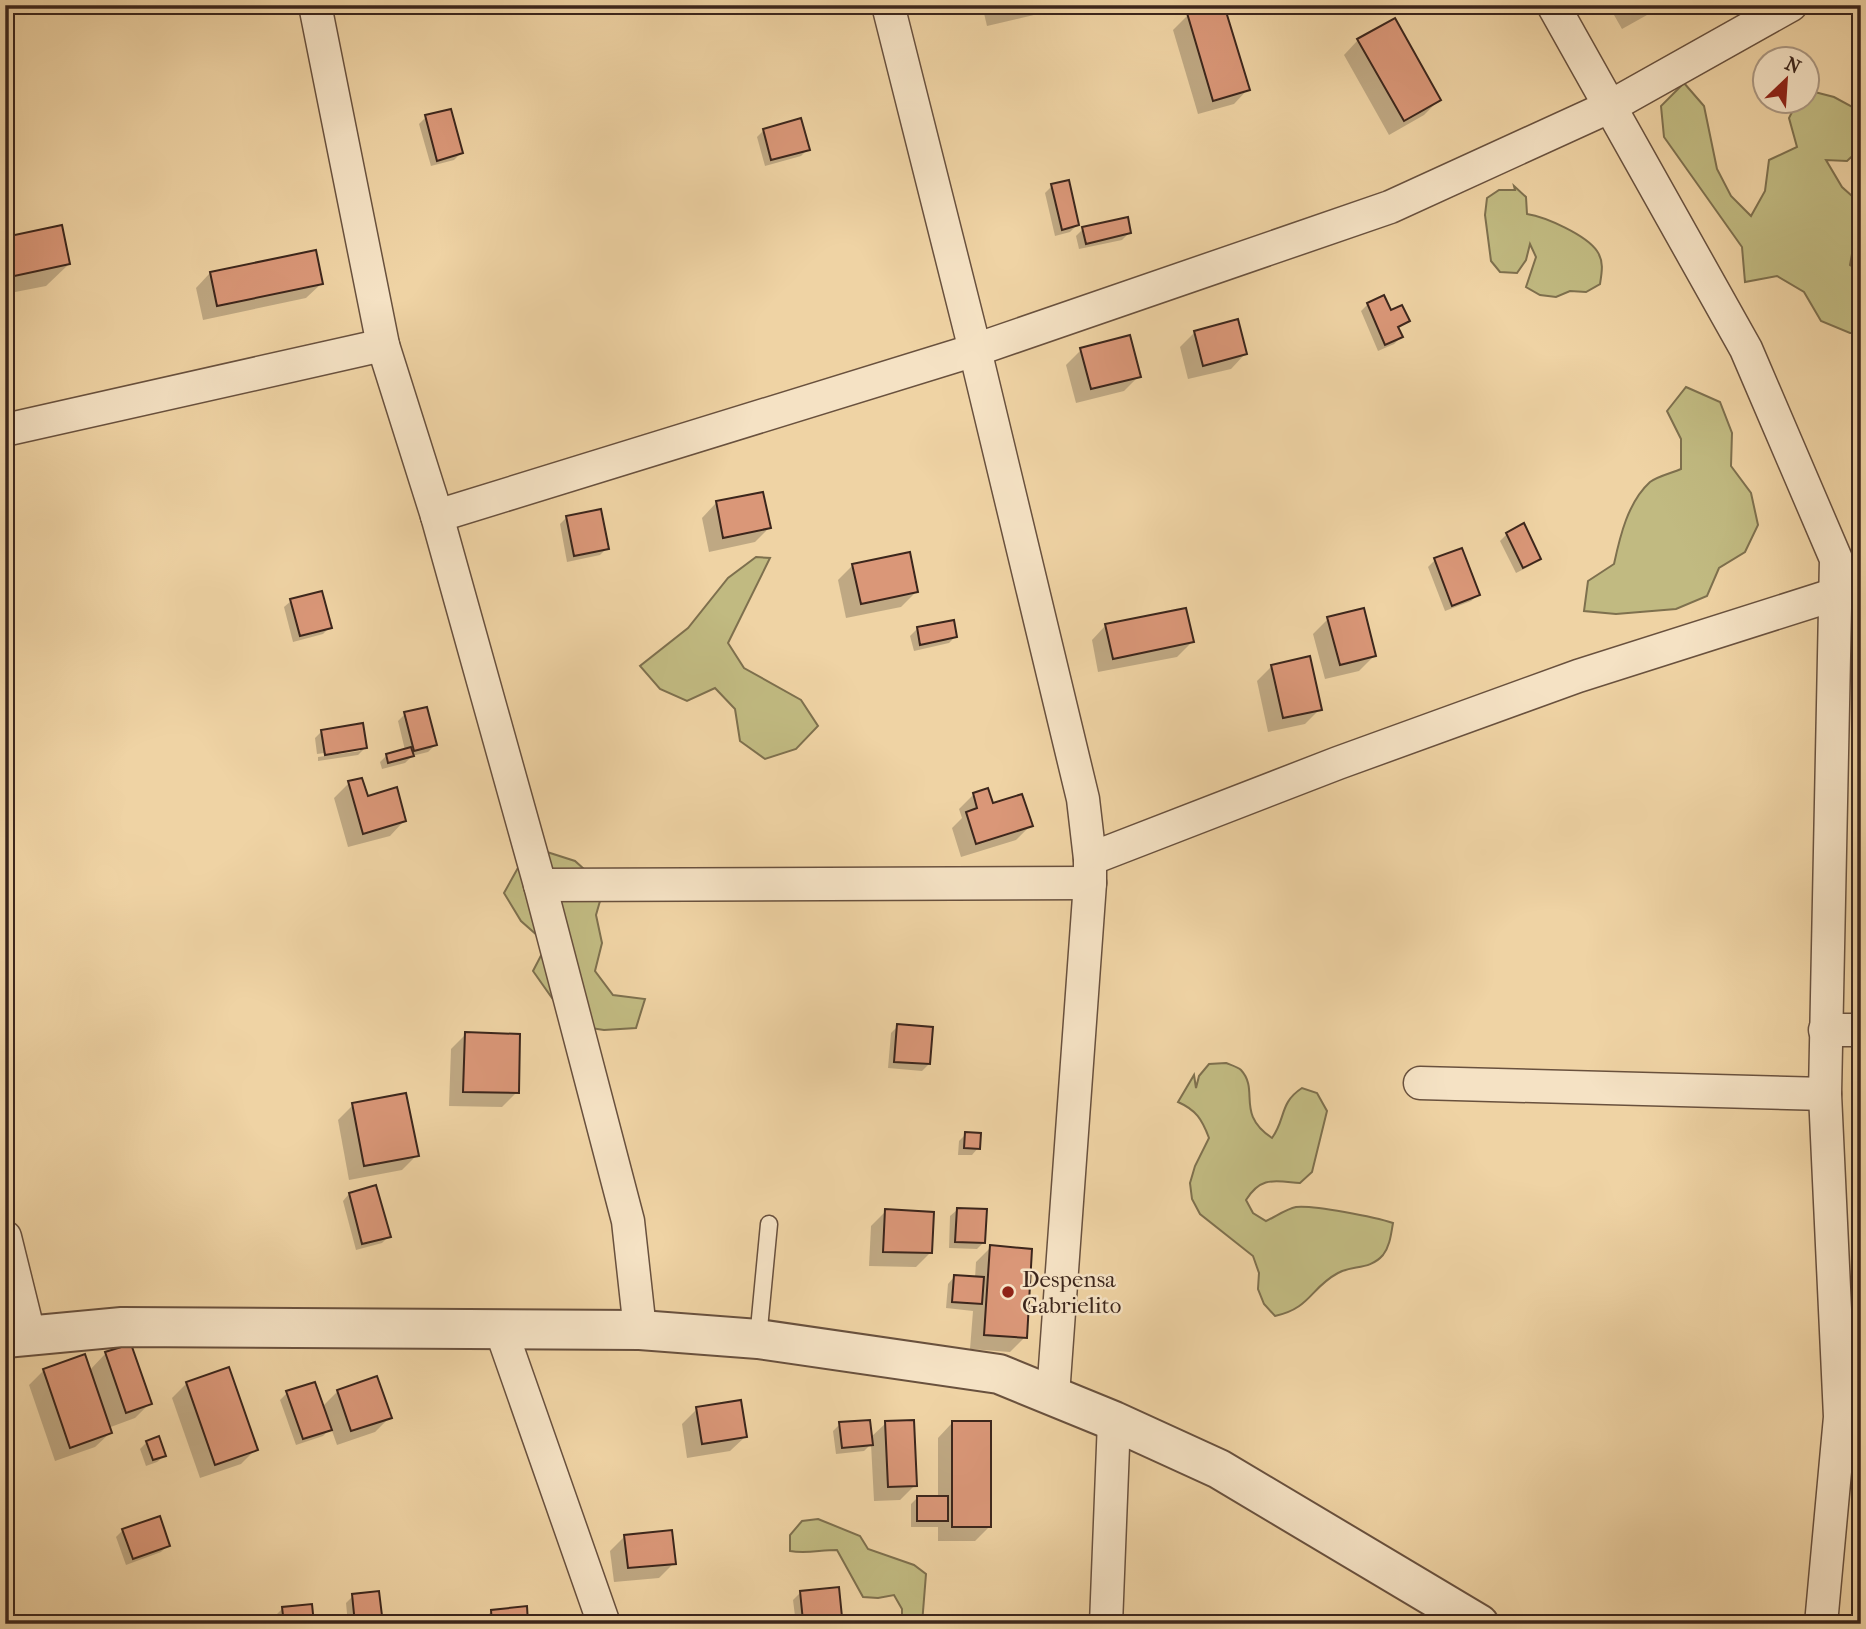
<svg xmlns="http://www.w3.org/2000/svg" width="1866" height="1629" viewBox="0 0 1866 1629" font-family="'IM FELL French Canon',serif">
<rect width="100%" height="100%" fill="#efd3a4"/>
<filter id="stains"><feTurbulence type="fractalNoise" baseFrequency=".00286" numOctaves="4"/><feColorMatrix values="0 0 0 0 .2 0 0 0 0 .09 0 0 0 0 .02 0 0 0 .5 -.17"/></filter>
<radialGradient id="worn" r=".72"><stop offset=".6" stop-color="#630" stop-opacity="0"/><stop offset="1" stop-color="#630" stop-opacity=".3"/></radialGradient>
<g fill="#c1ba81" stroke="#7e704e" stroke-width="2">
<path d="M1684,83L1704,106L1717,169L1731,196L1751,216L1765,191L1769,160L1797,147L1789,118L1797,102H1806L1807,90L1834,97L1860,111L1861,148L1847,161L1826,160L1842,187L1861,204L1850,265L1861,272V333H1850L1821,321L1804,292L1777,276L1745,282L1742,247L1664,137L1661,106Z"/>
<path d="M1514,186L1526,197L1527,214C1546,217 1586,235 1597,251C1604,261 1602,272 1600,284L1586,292L1570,291L1556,297L1540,295L1526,287L1536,257L1530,244L1526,260L1517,273L1500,272L1491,261L1485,215L1487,198L1499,190H1515Z"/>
<path d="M1686,387L1720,402L1732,433L1731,466L1751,493L1758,525L1745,552L1719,568L1707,596L1676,609L1616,614L1584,611L1588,581L1614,564C1620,536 1628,502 1650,482C1658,476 1672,473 1681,469V439L1667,411Z"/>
<path d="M756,557L770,558L728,643L744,668L801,700L818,726L796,749L765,759L740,741L735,709L715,688L687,701L660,689L640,666L688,628L728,578Z"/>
<path d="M547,852L575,861L604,887L596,915L602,943L595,971L613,995L645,999L636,1028L604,1030L571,1025L533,971L547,944L521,921L504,893L519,866Z"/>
<path d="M1226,1063C1231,1065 1238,1067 1241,1070C1260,1091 1235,1113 1272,1138C1286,1119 1279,1103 1302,1088L1317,1093L1327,1111L1312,1172L1300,1183C1274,1181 1261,1176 1246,1200L1253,1213L1266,1221C1275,1217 1286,1209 1296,1207C1314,1205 1375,1217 1393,1223C1391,1234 1390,1246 1383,1255C1370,1270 1353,1265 1338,1273C1310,1288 1311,1308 1275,1316L1264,1304L1258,1289L1259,1273L1253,1256L1200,1214L1192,1199L1190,1183L1195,1166L1209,1138C1202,1119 1196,1110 1178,1102L1194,1075L1196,1088L1199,1076L1209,1064Z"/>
<path d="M818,1519L860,1536L868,1549L914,1565L926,1574L922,1624H902V1609L894,1595L878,1598L863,1597L837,1550C820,1550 806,1554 790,1551V1535L802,1521Z"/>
</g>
<g fill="#0003">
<path d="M982,5H1046L1038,14L987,26Z"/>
<path d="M1593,5H1657L1647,15L1622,29L1610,8L1598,14Z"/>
<path d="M1188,15L1248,89L1234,104L1198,114L1173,30Z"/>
<path d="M1358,40L1439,100L1424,115L1389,135L1344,55Z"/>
<path d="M426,117L461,153L454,160L431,166L419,124Z"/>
<path d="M764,130L808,149L801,156L765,166L757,137Z"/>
<path d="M1052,186L1077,225L1070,232L1055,236L1045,193Z"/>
<path d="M1083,229L1129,233L1122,240L1079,249L1076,236Z"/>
<path d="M5,239L69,264L46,286L5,294Z"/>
<path d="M210,273L321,284L306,298L203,320L196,288Z"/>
<path d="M1368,304L1407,321L1397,330L1401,337L1394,344L1378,351L1361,311Z"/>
<path d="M1195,332L1245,354L1231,369L1188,379L1180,347Z"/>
<path d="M1081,350L1139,376L1124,391L1076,403L1066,365Z"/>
<path d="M716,503L769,528L755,542L709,552L702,518Z"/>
<path d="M567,517L607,548L600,555L567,562L560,524Z"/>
<path d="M1524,526L1539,558L1532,565L1516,573L1500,541L1507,534Z"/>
<path d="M1461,550L1478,595L1471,601L1445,611L1428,567L1435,560Z"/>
<path d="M853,565L916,592L901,607L846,618L838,580Z"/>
<path d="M291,601L330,627L323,634L293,642L284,607Z"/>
<path d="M1328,619L1374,656L1359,671L1325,679L1313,634Z"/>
<path d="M1106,625L1192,642L1177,657L1098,672L1092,640Z"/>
<path d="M917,629L956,636L949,643L914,651L910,636Z"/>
<path d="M1272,666L1320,709L1305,724L1268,732L1257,681Z"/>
<path d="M405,714L435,745L428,752L412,756L405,763L382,769L380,762L387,755L405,750L398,721Z"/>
<path d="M322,731L365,748L358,755L318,761V757L360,751V748L317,754L315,738Z"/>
<path d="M349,783L366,798L404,821L390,836L348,847L334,798Z"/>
<path d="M974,794L992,805L1031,825L1016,840L961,857L952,828L962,818L959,809Z"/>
<path d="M898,1026L929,1064L922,1071L888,1068L891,1033Z"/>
<path d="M466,1034L517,1092L502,1107L449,1106L451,1049Z"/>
<path d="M353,1105L417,1155L402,1170L349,1180L338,1120Z"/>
<path d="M966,1134L978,1148L972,1155H958L959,1141Z"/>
<path d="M349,1194L389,1236L382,1243L356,1250L343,1201Z"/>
<path d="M957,1210L984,1242L977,1249L949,1248L950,1216Z"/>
<path d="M886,1211L931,1252L916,1267L869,1266L871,1226Z"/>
<path d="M991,1247L1025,1337L1010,1352L970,1349L973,1311L946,1308L948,1284L954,1277L975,1278L976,1262Z"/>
<path d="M106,1353L150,1403L135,1418L108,1428L110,1433L95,1447L55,1461L29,1385L44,1370L89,1371Z"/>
<path d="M187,1383L256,1449L241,1464L200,1478L172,1398Z"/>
<path d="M338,1391L390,1417L375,1432L337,1445L331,1428L323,1436L296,1445L280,1400L287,1393L322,1407Z"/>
<path d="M697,1409L745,1437L730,1451L687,1458L682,1424Z"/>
<path d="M886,1423L915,1485L900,1500L874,1501L871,1444L864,1451L836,1454L833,1431L840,1424L870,1438Z"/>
<path d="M952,1423L990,1526L975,1541H938V1527H911V1504L918,1497H938V1438Z"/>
<path d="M147,1442L164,1456L157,1462L146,1466L140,1449Z"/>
<path d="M123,1530L168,1545L161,1552L126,1565L116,1537Z"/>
<path d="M625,1536L674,1563L659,1578L614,1582L610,1551Z"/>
<path d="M800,1593L840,1616L833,1623L796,1624L793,1600Z"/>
<path d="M353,1596L381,1624H348L346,1603Z"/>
<path d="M283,1608L312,1624H277L276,1615Z"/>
<path d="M492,1611L527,1624H485V1618Z"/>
</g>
<g fill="#da9778" stroke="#3c261c" stroke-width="2">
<path d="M1000,5H1030L1001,12Z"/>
<path d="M1214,5H1224L1250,90L1213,101L1187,13Z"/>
<path d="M1395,18L1441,100L1404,121L1357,39Z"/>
<path d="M451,109L463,153L437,161L425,115Z"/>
<path d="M801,118L810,150L771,160L763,129Z"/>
<path d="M1069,180L1079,225L1062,230L1051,184Z"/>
<path d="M1128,217L1131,233L1086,244L1082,227Z"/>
<path d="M62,225L70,264L5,278V237Z"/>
<path d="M316,250L323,284L217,306L210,272Z"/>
<path d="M1384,295L1391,310L1402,305L1410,321L1398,327L1403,337L1385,345L1367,303Z"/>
<path d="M1238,319L1247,354L1203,366L1194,331Z"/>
<path d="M1130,335L1141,377L1091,389L1080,348Z"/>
<path d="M763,492L771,528L723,538L716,501Z"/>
<path d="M601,509L609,549L574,556L566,516Z"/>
<path d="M1524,523L1541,559L1523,568L1506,533Z"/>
<path d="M1462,548L1480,595L1452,606L1434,558Z"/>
<path d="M910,552L918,592L861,604L852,564Z"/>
<path d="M322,591L332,628L300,636L290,599Z"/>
<path d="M1186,608L1194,642L1113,659L1105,624Z"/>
<path d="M1364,608L1376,656L1340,665L1327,617Z"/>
<path d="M954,620L957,637L920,645L917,627Z"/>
<path d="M1310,656L1322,710L1283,718L1271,665Z"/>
<path d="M427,707L437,745L414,751L404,712Z"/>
<path d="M363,723L367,748L325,755L321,730Z"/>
<path d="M411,747L414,756L388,763L386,754Z"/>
<path d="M362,778L368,796L397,787L406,821L363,834L348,781Z"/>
<path d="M988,788L993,803L1022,794L1033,826L976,844L966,812L977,808L973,793Z"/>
<path d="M897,1024L933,1027L930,1064L894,1062Z"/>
<path d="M465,1032L520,1034L519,1093L463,1092Z"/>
<path d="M406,1093L419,1156L364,1166L352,1103Z"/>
<path d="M965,1132L981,1133L980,1149L964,1148Z"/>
<path d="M376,1185L391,1237L362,1244L349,1193Z"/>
<path d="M957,1208L987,1209L985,1243L955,1242Z"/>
<path d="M885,1209L934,1212L932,1253L883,1252Z"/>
<path d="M990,1245L1032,1249L1027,1338L984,1335Z"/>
<path d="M954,1275L984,1277L982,1304L952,1302Z"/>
<path d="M131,1344L152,1404L126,1413L105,1352Z"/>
<path d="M85,1354L112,1433L70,1448L43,1369Z"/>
<path d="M229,1367L258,1450L215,1465L186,1382Z"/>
<path d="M377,1376L392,1418L351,1431L337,1390Z"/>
<path d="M315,1382L332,1430L303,1439L286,1391Z"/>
<path d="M5,1399L12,1417L5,1419Z"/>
<path d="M741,1400L747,1437L702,1444L696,1407Z"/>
<path d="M870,1420L873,1445L842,1448L839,1422Z"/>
<path d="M914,1420L917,1486L888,1487L885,1421Z"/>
<rect x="952" y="1421" width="39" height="106"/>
<path d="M159,1436L166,1456L153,1460L146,1441Z"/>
<rect x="917" y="1496" width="31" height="25"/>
<path d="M160,1516L170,1546L133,1559L122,1529Z"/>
<path d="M672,1530L676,1564L628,1568L624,1535Z"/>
<path d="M839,1587L842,1617L803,1621L800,1591Z"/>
<path d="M379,1591L383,1624H355L352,1594Z"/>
<path d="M312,1604L314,1624H284L282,1607Z"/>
<path d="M527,1606L528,1624H492L491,1610Z"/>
<path d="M761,1618V1624H744V1620Z"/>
</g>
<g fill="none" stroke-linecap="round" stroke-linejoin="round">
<g stroke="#69513e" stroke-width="19">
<path id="service" d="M758,1339L769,1224"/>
</g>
<g stroke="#69513e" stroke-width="35">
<g id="minor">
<path d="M315,5L383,345L437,516L540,885L628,1221L640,1330"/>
<path d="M888,5L975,350L1083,799L1090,859V883L1053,1395"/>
<path d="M1553,5L1746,349L1836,559L1825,1094L1840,1417L1821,1624"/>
<path d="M5,430L383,345"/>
<path d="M437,516L975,350L1390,207L1611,106L1791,5"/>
<path d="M1090,859L1338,763L1578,676L1836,594"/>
<path d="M540,885L1090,883"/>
<path d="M1825,1030H1861"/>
<path d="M1420,1083L1825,1094"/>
<path d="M5,1237L29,1334"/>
<path d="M501,1330L604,1624"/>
<path d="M1106,1624L1114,1421"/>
</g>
</g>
<g stroke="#69513e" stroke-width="42">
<path id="tertiary" d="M5,1338L122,1327L640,1330L758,1339L999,1374L1114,1421L1219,1469L1479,1624"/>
</g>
<use href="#service" stroke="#f5e2c4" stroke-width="16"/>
<use href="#minor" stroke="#f5e2c4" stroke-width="32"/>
<use href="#tertiary" stroke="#f5e2c4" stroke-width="38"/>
</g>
<circle fill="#8f2418" stroke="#f5e2c4" stroke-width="2.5" cx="1008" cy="1292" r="7"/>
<g text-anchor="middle" stroke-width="5" stroke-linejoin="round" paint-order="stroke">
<g font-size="23" fill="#3c261c" stroke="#f5e2c4" text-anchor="start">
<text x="1022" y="1287">Despensa<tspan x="1022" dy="26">Gabrielito</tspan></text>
</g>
</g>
<rect width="1866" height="1629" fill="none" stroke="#efd3a4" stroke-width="28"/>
<rect x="7" y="7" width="1852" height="1615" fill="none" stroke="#3c261c" stroke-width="3.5"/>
<rect x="14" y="14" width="1838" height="1601" fill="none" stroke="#3c261c" stroke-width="2"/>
<g transform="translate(1786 80) rotate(25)"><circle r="33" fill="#f5e2c4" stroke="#ab9781" stroke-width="2"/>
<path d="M0-5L12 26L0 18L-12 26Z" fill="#8f2418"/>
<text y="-10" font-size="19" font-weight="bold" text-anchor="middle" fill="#3c261c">N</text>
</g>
<rect width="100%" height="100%" filter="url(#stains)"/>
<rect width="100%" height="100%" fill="url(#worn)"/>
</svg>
